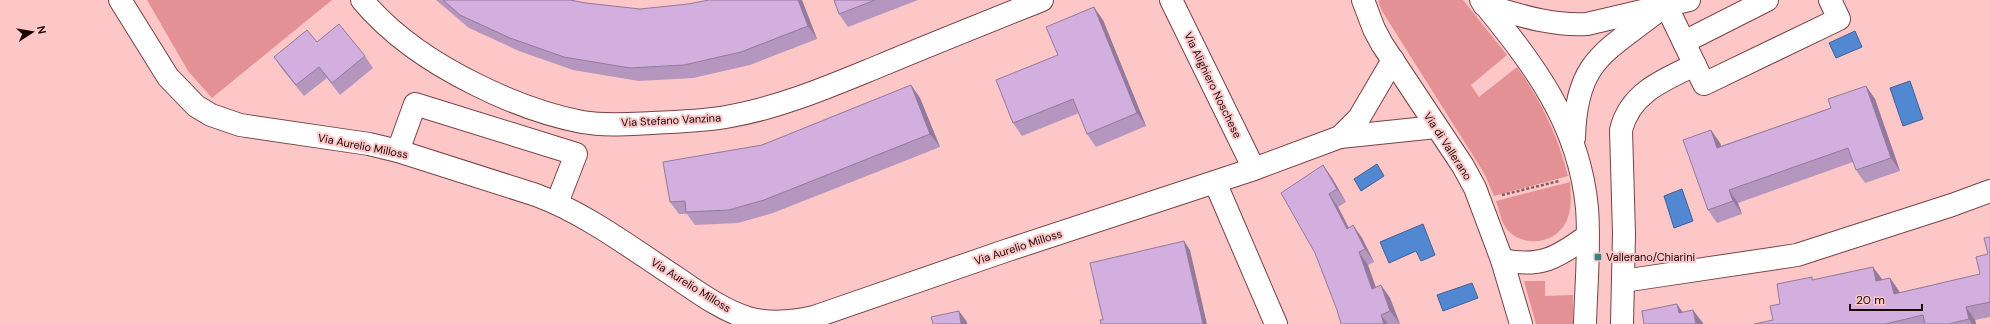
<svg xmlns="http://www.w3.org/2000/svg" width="1990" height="324" viewBox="0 0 1990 324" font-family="'DM Sans',sans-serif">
<rect width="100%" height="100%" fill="#fdc7c8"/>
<g fill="#e39194">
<path d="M147,0H332L212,98L188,71Z"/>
<path d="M1381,0H1463L1507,55L1471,85L1479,97L1517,67C1541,101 1558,136 1568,176L1494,196L1484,173L1382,11L1378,1Z"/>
<path d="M1570,182C1571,196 1572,210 1566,222C1555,245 1521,248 1506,228C1501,221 1499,209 1496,201Z"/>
<path d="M1524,281H1545V296L1573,295V324H1536Z"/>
</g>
<g fill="#5287d2" stroke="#416095">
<path d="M1855,31L1862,47L1836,58L1829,43Z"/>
<path d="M1910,81L1923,119L1903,126L1890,88Z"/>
<path d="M1377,164L1384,176L1361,191L1354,179Z"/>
<path d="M1682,189L1693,221L1674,228L1664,196Z"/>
<path d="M1423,224L1435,255L1421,261L1416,251L1389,263L1380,242Z"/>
<path d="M1472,283L1478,298L1443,311L1437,295Z"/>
</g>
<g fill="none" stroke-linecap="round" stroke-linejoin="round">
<g stroke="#794245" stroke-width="24">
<g id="minor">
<path d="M120,0L168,77L196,106L211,115L240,125L369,144L398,151L536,195C587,214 631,248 677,278C699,293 722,310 748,318C770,324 793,322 814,317L1005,251L1254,169L1340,137L1436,127"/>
<path d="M362,0C393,37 434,64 477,85C509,101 546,115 582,122C605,126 629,124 652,123C677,122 702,121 726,117C779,108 828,87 877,67C932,44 987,22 1042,0"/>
<path d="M1171,0L1254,169"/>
<path d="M1363,0L1374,29L1382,44L1463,166L1475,188L1502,260L1521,324"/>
<path d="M1481,0C1533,64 1579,122 1587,208C1590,246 1586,286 1585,324"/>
<path d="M1484,5C1519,15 1551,26 1587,24L1689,0"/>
<path d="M1666,5L1704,84L1839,19L1830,0"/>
<path d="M1684,42L1767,0"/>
<path d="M1340,137L1359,118L1393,60"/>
<path d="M1574,138C1576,61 1604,53 1659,10"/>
<path d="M398,151L415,104L576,154L557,203"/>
<path d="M1215,182L1276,324"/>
<path d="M1502,260C1540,268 1557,258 1587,236"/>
<path d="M1623,281L1797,255L1952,205L1990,191"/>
<path d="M1622,324L1624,234L1621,130C1630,93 1663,80 1695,65"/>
</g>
</g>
<path stroke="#815e5f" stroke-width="2.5" stroke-dasharray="3 2" stroke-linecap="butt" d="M1502,195L1559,181"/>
<use href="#minor" stroke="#fff" stroke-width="22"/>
</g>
<g fill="#b596bf">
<path d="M436,0H570L586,3L640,9L802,0L817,39L750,65L693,78L639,81L573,70L519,51L469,28Z"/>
<path d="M834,0H918L848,27L839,14Z"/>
<path d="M1103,20L1146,126L1096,147L1087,134L1079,113L1022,136L1013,123L1058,55Z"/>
<path d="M317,42L365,56L373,68L340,95L327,78L304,96L282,69L274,57Z"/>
<path d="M911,85L920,98L940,147L773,213L738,223L695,225L687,214H679L670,202L762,145Z"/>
<path d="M1866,86L1875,99L1900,171L1865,183L1856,170L1853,162L1738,203L1742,214L1717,223L1708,210L1711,130L1720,143L1721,146L1831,108Z"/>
<path d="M1323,165L1332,178L1346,202L1338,207L1349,228L1353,225L1362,238L1374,262L1368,265L1376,288L1381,285L1390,298L1400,324H1341Z"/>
<path d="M1990,237V317L1975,320L1976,324H1754L1773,320L1780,304L1814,280H1882L1890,278L1899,291L1900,293L1980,274L1988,254Z"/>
</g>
<g fill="#937a9b">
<path d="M798,0H802L817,39L808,26Z"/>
<path d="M1094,7L1103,20L1146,126L1137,113Z"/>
<path d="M911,85L920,98L940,147L930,134Z"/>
<path d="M1866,86L1875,99L1900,171L1891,158Z"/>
<path d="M1711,130L1720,143L1727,161L1717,148Z"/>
<path d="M1323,165L1332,178L1346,202L1337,189Z"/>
<path d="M1729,190L1738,203L1742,214L1733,201Z"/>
<path d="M1329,194L1338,207L1356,242L1347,229Z"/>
<path d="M1353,225L1362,238L1374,262L1365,249Z"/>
<path d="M1184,241L1190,250L1207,324H1203Z"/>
<path d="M1359,252L1368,265L1381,302L1372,289Z"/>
<path d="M1873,267L1882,279L1885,294L1876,281Z"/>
<path d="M1890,278L1899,291L1903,307L1894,294Z"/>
<path d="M1381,285L1390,298L1400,324L1390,311Z"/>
<path d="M1677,304L1686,317L1679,313Z"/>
<path d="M1966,307L1975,320L1976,324H1972L1969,319Z"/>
<path d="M1693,310L1703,323V324H1696Z"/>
<path d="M959,311L967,322V324H961Z"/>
<path d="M1381,315L1388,324H1384Z"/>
</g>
<g fill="#d2afde" stroke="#937a9b">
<path d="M443,0H570L586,3L640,9L688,4L709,0H798L808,26L741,52L684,65L630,68L564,57L510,38L460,15Z"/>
<path d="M834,0H875L839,14Z"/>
<path d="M1094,7L1137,113L1087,134L1073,99L1013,123L996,80L1058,55L1046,27Z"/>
<path d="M339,24L365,56L332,83L319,67L296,85L274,57L307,30L317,42Z"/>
<path d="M911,85L930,134L764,200L729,210L686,212L685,201L670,202L663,162L762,145Z"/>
<path d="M1866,86L1891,158L1856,170L1848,148L1729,190L1733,201L1708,210L1683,140L1711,130L1717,148L1831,108L1828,99Z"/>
<path d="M1323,165L1337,189L1329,194L1347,229L1353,225L1365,249L1359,252L1372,289L1381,285L1390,311L1381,315L1384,324H1341L1337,310L1315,253L1281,193Z"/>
<path d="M1990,237V302L1966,307L1969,319L1948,324H1925L1923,315L1885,324H1754L1773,320L1770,306L1780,304L1777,284L1812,277V280L1873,267L1876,281L1890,278L1894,294L1980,274L1976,257L1988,254L1984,238Z"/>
<path d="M1184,241L1203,324H1101L1100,320H1103L1090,263Z"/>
<path d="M1677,304L1679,313L1693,310L1696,324H1644L1642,311Z"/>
<path d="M959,311L961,324H933L931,317Z"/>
</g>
<rect fill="#378081" stroke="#fdc7c8" stroke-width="1.5" x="1594" y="253" width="8" height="8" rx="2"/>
<g text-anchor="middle" stroke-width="4" stroke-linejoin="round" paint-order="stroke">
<g font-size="11" fill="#1a0607" stroke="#fdc7c8">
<text transform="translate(1213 85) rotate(64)" y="4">Via Alighiero Noschese</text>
<text transform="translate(671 120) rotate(-3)" y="4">Via Stefano Vanzina</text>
<text transform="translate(363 146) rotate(11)" y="4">Via Aurelio Milloss</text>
<text transform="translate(1448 146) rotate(57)" y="4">Via di Vallerano</text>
<text transform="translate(1018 247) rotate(-18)" y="4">Via Aurelio Milloss</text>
<text transform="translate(691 285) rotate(32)" y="4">Via Aurelio Milloss</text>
</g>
<g font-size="11" fill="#1a0607" stroke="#fdc7c8" text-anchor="start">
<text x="1606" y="261">Vallerano/Chiarini</text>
</g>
</g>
<g transform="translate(32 32) rotate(78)" stroke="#fdc7c8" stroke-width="3" paint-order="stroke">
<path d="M0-3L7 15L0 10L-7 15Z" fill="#1a0607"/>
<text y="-6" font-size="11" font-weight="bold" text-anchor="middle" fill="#1a0607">N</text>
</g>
<path d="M1850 304v6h72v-6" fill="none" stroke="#1a0607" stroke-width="2"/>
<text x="1856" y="304" font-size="12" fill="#1a0607" stroke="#fdc7c8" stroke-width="3" paint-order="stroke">20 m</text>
</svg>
